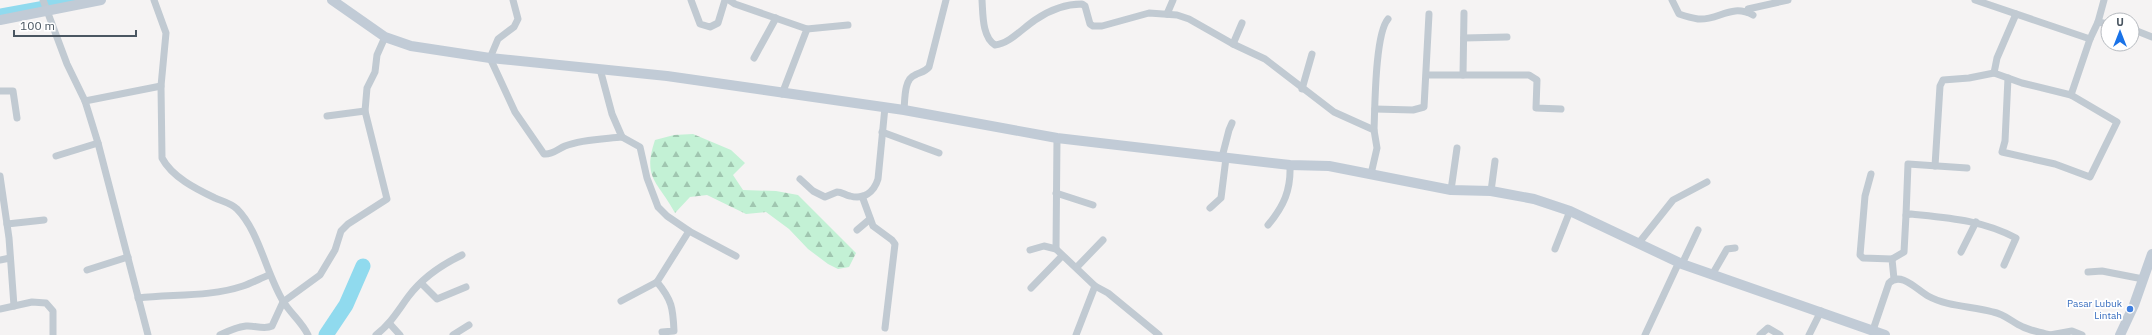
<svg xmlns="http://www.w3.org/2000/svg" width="2152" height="335" viewBox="0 0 2152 335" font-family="'IBM Plex Sans',sans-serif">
<defs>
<pattern id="forest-firs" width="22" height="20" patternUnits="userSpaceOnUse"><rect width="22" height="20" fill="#c3f1d5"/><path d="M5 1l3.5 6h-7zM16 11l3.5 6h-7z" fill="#a0c6b0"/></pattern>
</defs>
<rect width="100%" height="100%" fill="#f5f3f3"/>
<path fill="url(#forest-firs)" d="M693,134L731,150L745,163L733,175L743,190L776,191L798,195L856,253L849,267L838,269L828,264L808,249L789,229L766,212L746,214L707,195L690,197L675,213C658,181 642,179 655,140L674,135Z"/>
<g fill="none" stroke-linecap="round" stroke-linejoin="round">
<path stroke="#90daee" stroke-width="9" d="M0,13L72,0"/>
<path stroke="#90daee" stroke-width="15" d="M326,335L346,305L363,266"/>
<g stroke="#c1cad2" stroke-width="7">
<path d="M43,0L67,64L85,101L98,143L148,335"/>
<path d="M154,0L166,33L161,86L162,158C172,177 196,189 215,198C222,201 231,203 237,209C259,231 266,273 283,301C290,313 302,322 308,335"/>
<path d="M513,0L518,19L514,27L498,39L490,58L515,112L544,154C552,155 558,149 565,146C583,139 604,139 622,137"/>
<path d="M691,0L700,24L710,27L718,23L725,0"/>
<path d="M729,0L735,4L807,29L782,94"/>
<path d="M982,0C983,14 982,37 995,45C1009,44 1023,28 1035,20C1048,11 1065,4 1082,4L1085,6L1090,24L1093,26H1102L1149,13L1177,15L1189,19L1233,44L1265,59L1334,112L1374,130L1377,148L1371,174"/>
<path d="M1672,0L1679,14C1685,16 1692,18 1698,19C1718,21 1731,3 1753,15"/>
<path d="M1975,0L2090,39L2098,22L2104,0"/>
<path d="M1747,12L1748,9L1788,0"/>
<path d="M1167,14L1173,0"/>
<path d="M2098,22L2108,24"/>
<path d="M807,29L848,25"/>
<path d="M2132,29L2152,37"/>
<path d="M1464,38L1507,37"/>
<path d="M1233,44L1242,23"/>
<path d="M754,58L776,18"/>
<path d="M600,69L612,114L622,137L640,147L647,178L658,207L667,216L689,231L736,256"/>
<path d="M1994,73L1997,58L2016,14"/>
<path d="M1427,75H1529L1537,80L1536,108L1561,109"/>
<path d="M1463,75L1464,13"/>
<path d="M2008,78L2005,141L2002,152L2055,164L2090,177L2117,122L2071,95"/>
<path d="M1302,89L1312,54"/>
<path d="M0,91H13L17,118"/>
<path d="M85,101L161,86"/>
<path d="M1375,109L1413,110L1424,107L1429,14"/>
<path d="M904,110C905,99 904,79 915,75C921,72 925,72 929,67L946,0"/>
<path d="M327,116L365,111"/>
<path d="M1374,130C1375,107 1375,34 1388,19"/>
<path d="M882,132L939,153"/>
<path d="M56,156L98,143"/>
<path d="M1222,157L1229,130L1232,123"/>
<path d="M1935,166L1940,86L1943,80L1969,78L1994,73L2022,83L2071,95L2090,39"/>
<path d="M1871,174L1865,196L1860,255L1863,258L1892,259L1894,279"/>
<path d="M0,176L9,238L14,306"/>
<path d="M800,179L813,191L825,197L837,192C842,192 845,195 850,196C864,200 874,192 878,179L885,107"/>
<path d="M1451,190L1457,148"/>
<path d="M1491,191L1495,161"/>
<path d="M1056,193L1093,205"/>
<path d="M862,196L873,226L892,240L895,244L885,328"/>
<path d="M1210,208L1221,198L1226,158"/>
<path d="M1906,215L1908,164L1967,168"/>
<path d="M7,224L44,220"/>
<path d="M1268,225C1284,206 1291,190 1290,165"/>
<path d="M857,230L870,219"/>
<path d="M1638,244L1673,200L1707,182"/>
<path d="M1056,249L1057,138"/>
<path d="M1555,249L1570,211"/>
<path d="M1030,250L1044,246L1056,249L1095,286L1108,293L1159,335"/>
<path d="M1961,252L1976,222"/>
<path d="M1892,259L1904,252L1906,215L1911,214C1949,218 1982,220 2016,238L2004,265"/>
<path d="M0,260L10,258"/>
<path d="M1682,264L1698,230"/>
<path d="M1077,267L1103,240"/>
<path d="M87,270L128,257"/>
<path d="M2088,272L2102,271L2143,279"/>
<path d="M1712,275L1727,249L1735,248"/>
<path d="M657,282C672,300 673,308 674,331L662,332"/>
<path d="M421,283L437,299L466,287"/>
<path d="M1031,288L1062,256"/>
<path d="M138,298C173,294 210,297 243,286C252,283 261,278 269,275"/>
<path d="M621,301L657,282L689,231"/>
<path d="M0,309L32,302L46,303L53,311V335"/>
<path d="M390,324L400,335"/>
<path d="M1873,330L1889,283C1901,271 1917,290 1928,296C1948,307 1972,306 1993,312C2005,314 2013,323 2023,327C2031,331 2041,332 2050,335"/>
<path d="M220,335C228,331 237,327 246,326C254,325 264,330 272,326L283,302L320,275L335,250L341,231L348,224L387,199L365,111L367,88L375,72L377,55L385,37"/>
<path d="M376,335C391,323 397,312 408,297C422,278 441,265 462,255"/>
<path d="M453,335L469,325"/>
<path d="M1076,335L1095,286"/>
<path d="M1645,335L1679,262"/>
<path d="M1760,335L1768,328L1780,335"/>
<path d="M1809,335L1821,311"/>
<path d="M2050,335L2072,331L2082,335"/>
</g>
<g stroke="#c1cbd6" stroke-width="10">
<path d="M332,0L385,37L411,46L490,58L667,76L904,110L1057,138L1290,165L1329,166L1451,190L1491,191L1534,199L1570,211L1682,264L1885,335"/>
<path d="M0,20L101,0"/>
<path d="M2120,335L2134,305L2152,254"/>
</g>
</g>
<circle fill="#3f7fe0" stroke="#fff" stroke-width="1.5" cx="2130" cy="309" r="4"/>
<g text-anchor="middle" stroke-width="3.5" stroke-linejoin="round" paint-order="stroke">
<g font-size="10" fill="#366cbe" stroke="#fff" text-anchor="end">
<text x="2122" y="307">Pasar Lubuk<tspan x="2122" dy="12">Lintah</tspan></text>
</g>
</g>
<g transform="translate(2120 32)"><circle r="19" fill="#ffffff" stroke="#b7bbc0"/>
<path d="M0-3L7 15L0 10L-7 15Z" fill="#1a73e8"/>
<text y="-6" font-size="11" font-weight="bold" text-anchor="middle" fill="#4a5661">U</text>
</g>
<path d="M14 30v6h122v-6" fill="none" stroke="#4a5661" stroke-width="2"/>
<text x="20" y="30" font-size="12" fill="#4a5661" stroke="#ffffff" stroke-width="3" paint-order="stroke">100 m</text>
</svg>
